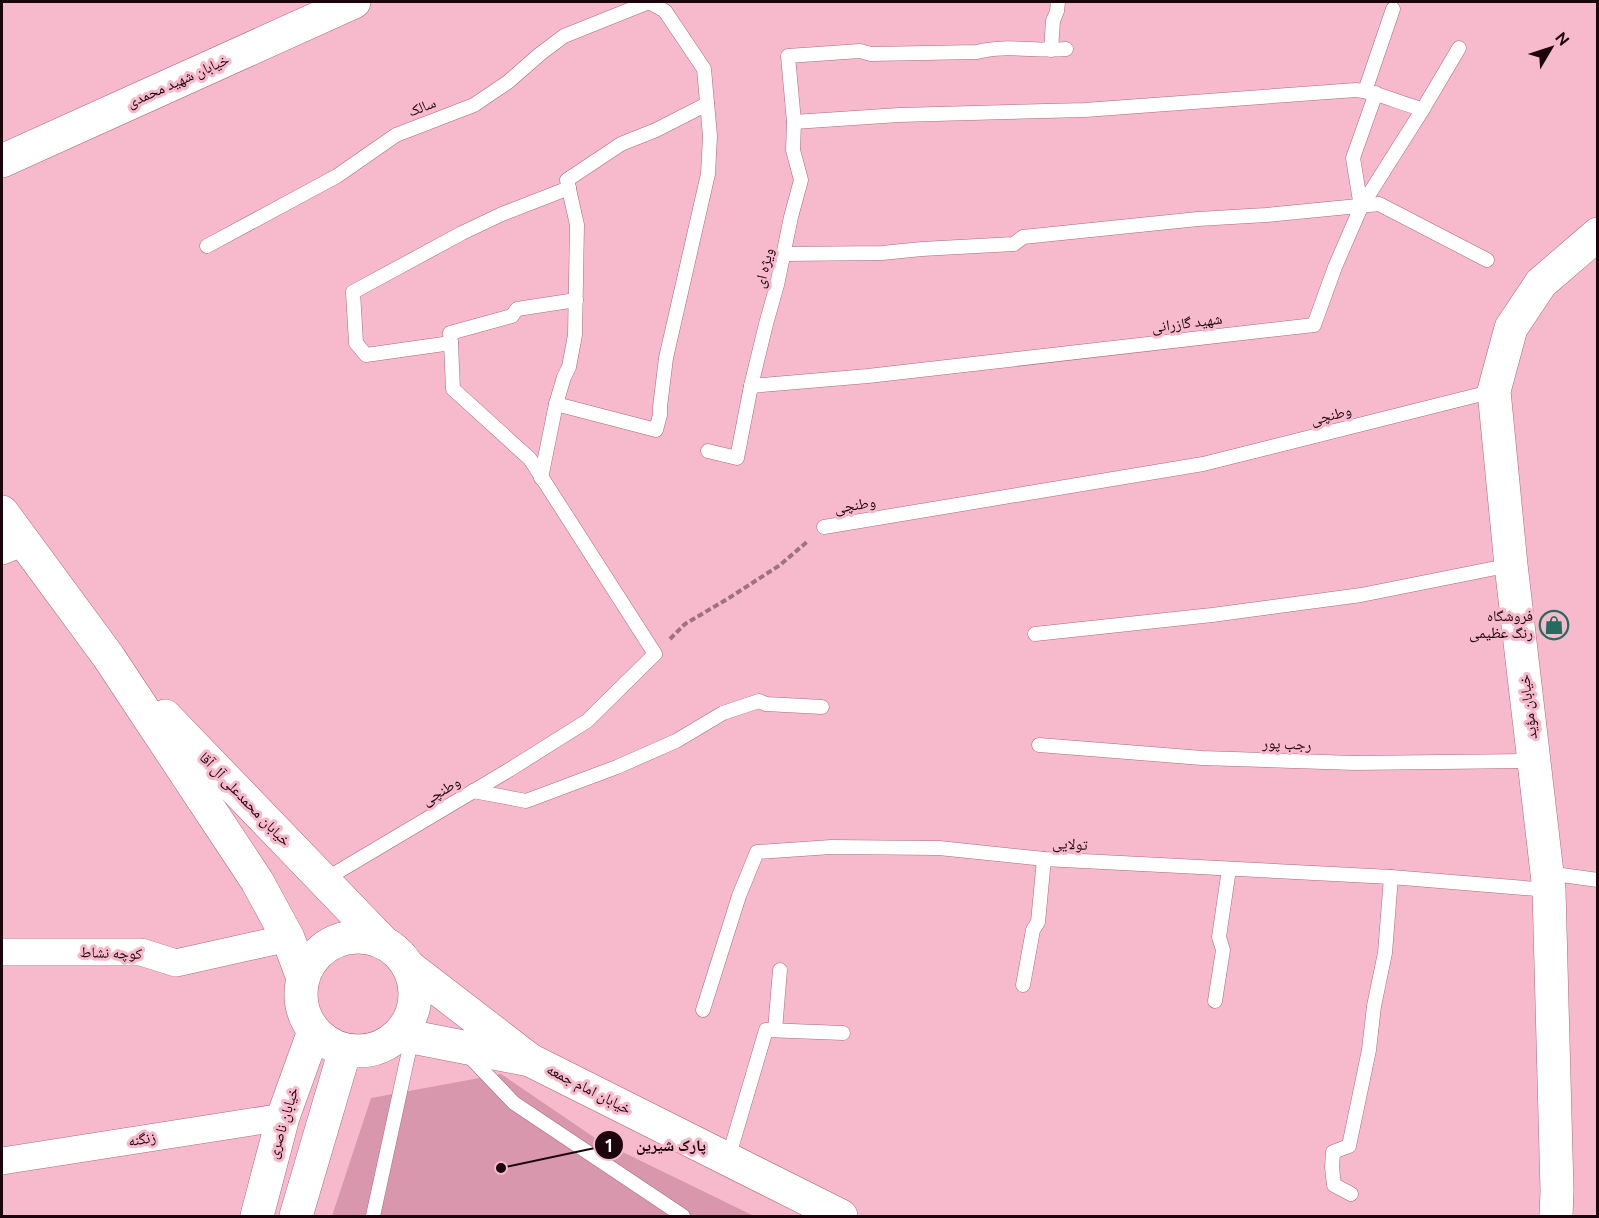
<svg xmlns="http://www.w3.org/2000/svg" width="1599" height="1218" viewBox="0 0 1599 1218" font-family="Ubuntu,'Noto Naskh Arabic',sans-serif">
<rect width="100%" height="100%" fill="#f7bacd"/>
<path fill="#d897ac" d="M501,1074L598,1140L754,1216H332L371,1098Z"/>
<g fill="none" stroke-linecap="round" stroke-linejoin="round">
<g stroke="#ad687f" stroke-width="15">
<g id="service">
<path d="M1051,50L1053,21L1057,11L1058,2"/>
<path d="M1365,91L1393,9"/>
<path d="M794,122L899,115L1085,110L1356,90C1379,92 1400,104 1423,109"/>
<path d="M1361,207L1353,158L1376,93"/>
<path d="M207,246L337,176L396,135L474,105L508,82L540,54L564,36L649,2"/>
<path d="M785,254L882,253L922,249L1014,244L1023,237L1198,219L1266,215L1379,204L1487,260"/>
<path d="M451,343L450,333L512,316L517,309L576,300"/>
<path d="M751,386L868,376L1314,325L1335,267L1361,207L1423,109L1459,48"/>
<path d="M556,404L656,430L660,415V407L666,358L708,174L710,136L704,69L665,11L649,2"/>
<path d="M708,451L737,458L751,386L766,324L777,285L791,217L801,180L793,150L794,122L788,56L860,51L871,54L977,52C1006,44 1036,52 1066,49"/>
<path d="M541,478L556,404L564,377L569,367L575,335L577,225L567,180L621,144L656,130L707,104"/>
<path d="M824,527L1203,464L1494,391"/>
<path d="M1035,634L1212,615L1361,595L1511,565"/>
<path d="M1039,745L1202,758L1355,763L1534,761"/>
<path d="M473,791L526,801L617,767L676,741L723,713L759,701L766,704L822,707"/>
<path d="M1547,873L1598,880"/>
<path d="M324,880L509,770L587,721L655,654L530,459L453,389L451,343L366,355L356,343L353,292L462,233L502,214L569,188"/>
<path d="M1023,985L1033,930L1038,922L1044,859"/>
<path d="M1215,1001L1223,950L1219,937L1229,869"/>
<path d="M703,1010L739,896L757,852L831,847L939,848L1044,859L1391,877L1549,890"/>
<path d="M775,1030L780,970"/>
<path d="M467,1054L514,1103L683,1216"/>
<path d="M728,1159L766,1030L843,1033"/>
<path d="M1351,1194L1334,1185L1332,1167L1333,1152L1349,1146L1369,1050L1374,1006L1385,953L1391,877"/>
<path d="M373,1216L412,1037"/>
</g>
</g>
<g stroke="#ad687f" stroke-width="28">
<g id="minor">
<path d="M2,551L24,542"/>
<path d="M2,952H141L176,963L288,938"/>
<path d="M2,1161L283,1117"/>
</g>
</g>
<g stroke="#ad687f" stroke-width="34">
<g id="tertiary">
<path d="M2,161L354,2"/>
<path d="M2,512L108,656L257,881L288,938L303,978"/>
<path d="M165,716L382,941"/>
<circle cx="358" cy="994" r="57"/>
<path d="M397,1036L412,1037L530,1060L408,966"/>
<path d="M530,1060L841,1216"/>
<path d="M257,1216L283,1117L314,1031"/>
<path d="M296,1216L345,1050"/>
<path d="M1556,1216L1557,1191L1549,890L1511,565L1494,391L1511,328L1541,283L1598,234"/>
</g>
</g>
<path stroke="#a07280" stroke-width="4" stroke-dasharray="6 3" stroke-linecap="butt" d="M670,639L685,624L729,598L780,565L808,541"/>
<use href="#service" stroke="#fff" stroke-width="14"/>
<use href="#minor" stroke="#fff" stroke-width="27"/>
<use href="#tertiary" stroke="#fff" stroke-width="33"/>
</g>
<defs>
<g id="shop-ring" transform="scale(1.5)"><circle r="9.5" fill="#f7bacd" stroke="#266b5f" stroke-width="1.5"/><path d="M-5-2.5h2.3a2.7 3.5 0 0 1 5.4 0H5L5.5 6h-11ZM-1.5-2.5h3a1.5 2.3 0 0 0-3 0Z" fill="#266b5f"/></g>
</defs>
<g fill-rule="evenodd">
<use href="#shop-ring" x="1554" y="625"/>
</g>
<g text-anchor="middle" stroke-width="6" stroke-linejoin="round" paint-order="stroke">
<g font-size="15" fill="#1b040c" stroke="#f7bacd">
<text transform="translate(178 81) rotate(-24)" y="5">خیابان شهید محمدی</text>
<text transform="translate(422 107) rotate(-21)" y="5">سالک</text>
<text transform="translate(764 268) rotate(-76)" y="5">ویژه ای</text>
<text transform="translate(1187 323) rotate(-7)" y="5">شهید گازرانی</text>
<text transform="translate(1331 415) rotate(-14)" y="5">وطنچی</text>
<text transform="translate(855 505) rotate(-9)" y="5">وطنچی</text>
<text transform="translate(1528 707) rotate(-97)" y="5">خیابان مؤید</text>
<text transform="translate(1287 744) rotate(2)" y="5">رجب پور</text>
<text transform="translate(441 791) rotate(-31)" y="5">وطنچی</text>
<text transform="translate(245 799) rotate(46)" y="5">خیابان محمدعلی آل آقا</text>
<text transform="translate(1070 844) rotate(3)" y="5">تولایی</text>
<text transform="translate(111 953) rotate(2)" y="5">کوچه نشاط</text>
<text transform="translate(589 1089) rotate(27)" y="5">خیابان امام جمعه</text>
<text transform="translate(283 1123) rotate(-73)" y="5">خیابان ناصری</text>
<text transform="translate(142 1139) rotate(-9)" y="5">زنگنه</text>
</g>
<g font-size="15" fill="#1b040c" stroke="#f7bacd" text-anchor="end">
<text x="1533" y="621">فروشگاه<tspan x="1533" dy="17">رنگ عظیمی</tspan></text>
</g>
</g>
<path fill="none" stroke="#1b040c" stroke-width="2" d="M501 1168L609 1145"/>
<g fill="#1b040c" stroke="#f7bacd" stroke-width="2">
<circle cx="501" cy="1168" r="6"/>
<circle cx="609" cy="1145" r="15"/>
</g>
<g font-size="18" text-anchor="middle" font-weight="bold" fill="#fff">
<text x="609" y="1152">1</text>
</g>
<g font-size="16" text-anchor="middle" font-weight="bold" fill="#1b040c" stroke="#f7bacd" stroke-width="6" stroke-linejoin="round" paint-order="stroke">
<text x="671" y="1151">پارک شیرین</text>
</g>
<rect width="1599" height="1218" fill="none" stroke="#1b040c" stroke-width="6"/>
<g transform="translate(1551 48) rotate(51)" stroke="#f7bacd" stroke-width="4.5" paint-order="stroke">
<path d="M0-4.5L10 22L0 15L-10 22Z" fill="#1b040c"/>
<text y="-9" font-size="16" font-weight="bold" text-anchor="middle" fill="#1b040c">N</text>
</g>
</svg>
